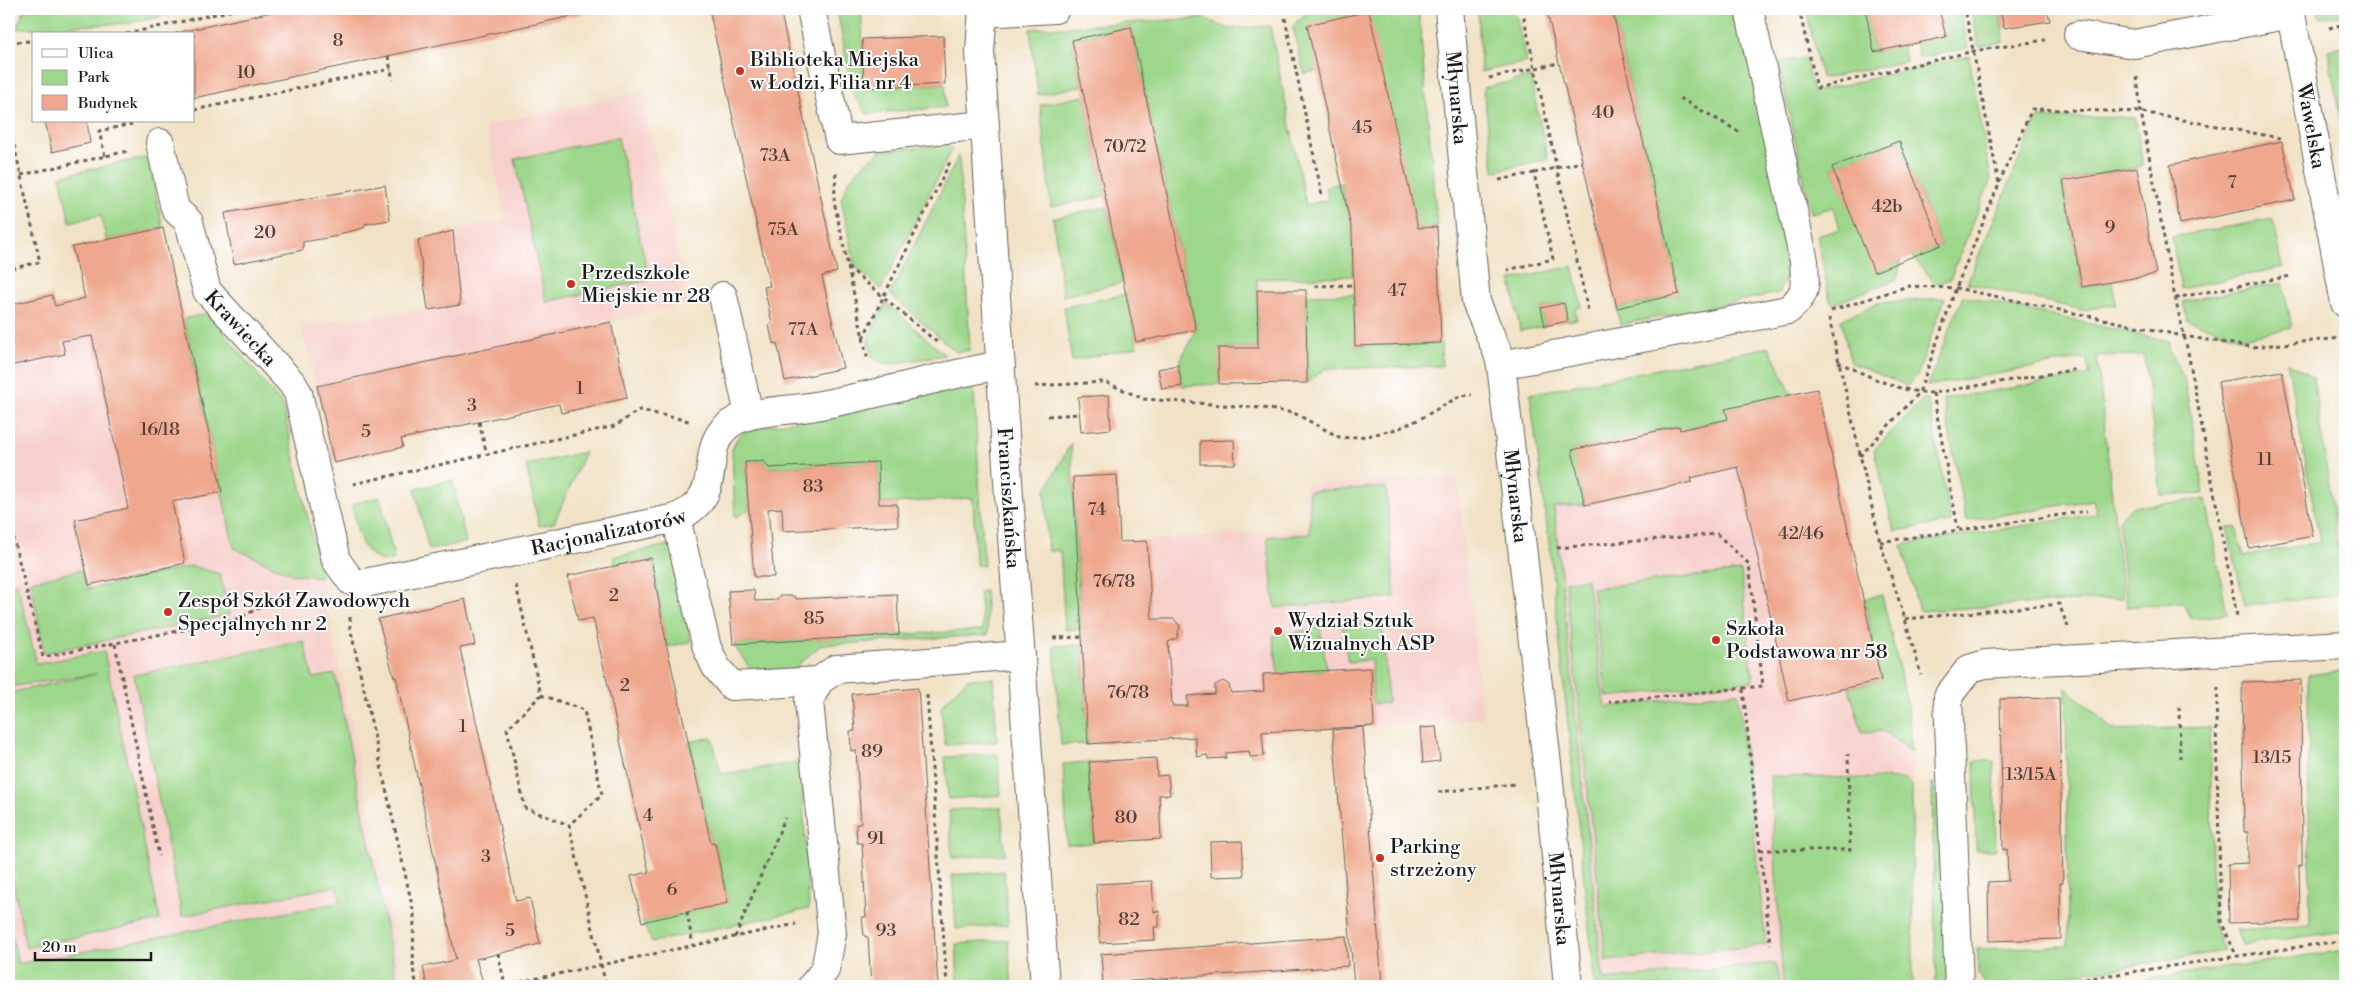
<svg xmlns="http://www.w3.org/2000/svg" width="2354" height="995" viewBox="0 0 2354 995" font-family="'Libre Bodoni',serif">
<rect width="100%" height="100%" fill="#fff"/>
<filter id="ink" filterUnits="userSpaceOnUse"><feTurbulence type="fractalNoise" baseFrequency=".02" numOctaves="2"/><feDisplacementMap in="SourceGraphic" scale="10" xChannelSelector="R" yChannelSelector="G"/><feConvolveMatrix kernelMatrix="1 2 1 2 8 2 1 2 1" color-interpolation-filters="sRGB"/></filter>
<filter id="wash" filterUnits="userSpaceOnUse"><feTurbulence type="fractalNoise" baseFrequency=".0096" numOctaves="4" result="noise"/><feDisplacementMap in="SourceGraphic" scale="20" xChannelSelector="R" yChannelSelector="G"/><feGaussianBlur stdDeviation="1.12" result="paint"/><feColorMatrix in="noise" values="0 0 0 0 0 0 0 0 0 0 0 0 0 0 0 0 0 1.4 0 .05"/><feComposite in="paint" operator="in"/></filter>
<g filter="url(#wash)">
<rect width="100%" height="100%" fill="#f1e2c6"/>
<g fill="#f7d0cb">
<path d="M641,92L688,303L611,322L627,398L561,412L558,404L401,439L403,447L334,463L301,325L460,305L453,231L505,220L486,125Z"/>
<path d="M163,228L184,319L208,313L283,406L324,593L405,986H9V305L52,295L55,306L85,298L72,247Z"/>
<path d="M1769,347L1791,394L1817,389L1881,680L1912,752L1913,986H1595L1550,550L1530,394Z"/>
<path d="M1457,478L1483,718L1088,744L1076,545L1307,530L1305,485Z"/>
</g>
<g fill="#9dd78b" stroke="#5c7a54">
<path d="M25,9H193L131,23L16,29Z"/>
<path d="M837,9H861L865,88L945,84L946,107L867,114L852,92Z"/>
<path d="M1313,9H1416L1419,13L1437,227L1418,228L1317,71L1304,74L1293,27L1300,18Z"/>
<path d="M1478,9H1515L1526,62L1481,72Z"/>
<path d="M1612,9H1737L1792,262L1788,276L1778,293L1620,325L1617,308L1679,294Z"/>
<path d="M1806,9H1865L1874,52L1902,46L1906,61L1826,78L1821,77Z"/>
<path d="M1939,9H1959L1968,48L1919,58L1916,43L1945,37Z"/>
<path d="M1971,9H2000L2004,41L1979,47Z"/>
<path d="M2318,9H2345V14L2320,18Z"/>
<path d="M1203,18L1229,29L1270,26L1306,205L1328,200L1326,187L1341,183L1352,231L1353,276L1257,279L1258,348H1219V384L1182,386L1178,365L1196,329L1131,27L1072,40L1081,86L1038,95L1030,29Z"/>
<path d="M2345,47V147L2328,50Z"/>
<path d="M1969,56L1991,179L1950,279L1936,284L1912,256L1941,245L1899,141L1832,167L1875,271L1901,261L1897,279L1834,304L1830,301L1817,236L1840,229L1834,207L1811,213L1778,63L1805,58L1813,92Z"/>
<path d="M1530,77L1548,159L1494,171L1483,88Z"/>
<path d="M1084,96L1105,196L1051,207L1040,105Z"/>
<path d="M2135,117L2143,166L2063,181L2082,287L2112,282L2116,304L2083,310L1967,283L2037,118Z"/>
<path d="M618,137L649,280L546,302L515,159Z"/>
<path d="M946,145L952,149L881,289L855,267L841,199L849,181L864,164L881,151Z"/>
<path d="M959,155L970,350L956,352L890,294Z"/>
<path d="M148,157L163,228L106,240L101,215L70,222L60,176Z"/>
<path d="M1107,207L1123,283L1063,296L1053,218Z"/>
<path d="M2273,219L2283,267L2181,289L2172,237Z"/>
<path d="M1573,266L1582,306L1575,310L1577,319L1568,321L1564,303L1541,308L1545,326L1520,331L1511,280Z"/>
<path d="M2283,283L2292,328L2241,338L2187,320L2183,301Z"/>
<path d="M1126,294L1137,347L1072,361L1064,307Z"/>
<path d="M1354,294L1355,346L1441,343L1442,366L1325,369L1307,383L1306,295Z"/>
<path d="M1963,296L2168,341L2171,353L2184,378L2204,493L2161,495L2144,355L2097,356L2123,598L1919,611L1902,545L2097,514L2093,500L1966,521L1943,399L2090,375L2086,358L1927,386Z"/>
<path d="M1945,298L1917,376L1907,386L1851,363L1841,320L1878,303Z"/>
<path d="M886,303L945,355L885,365L872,356L868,339Z"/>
<path d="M208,313L283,406L321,577L291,574L234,548L184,319Z"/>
<path d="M1769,347L1792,395L1726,409L1728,419L1680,430L1679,426L1573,450L1585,505L1554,507L1603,980L1776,963L1781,986H1595L1550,550L1530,394Z"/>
<path d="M2287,362L2313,377L2345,594L2245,606L2227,528L2236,527L2244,556L2320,542Z"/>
<path d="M961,388L974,390L984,566L976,565L973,498L879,504L878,462L769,468L764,461L745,462L749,509L735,518L732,450L737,438L748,430Z"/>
<path d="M1923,399H1928L1951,522L1894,531L1874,450Z"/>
<path d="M1071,443L1081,629L1065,630L1060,551H1048L1045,491Z"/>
<path d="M585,452L554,523L539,526L526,465Z"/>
<path d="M452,480L466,542L429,550L415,489Z"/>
<path d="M1386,487L1395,597L1275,608L1267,537L1310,534L1309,491Z"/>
<path d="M380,497L394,559L382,561C358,553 357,526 352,504Z"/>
<path d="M2206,499L2227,614L2191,619L2184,602L2127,607L2118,520L2132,507Z"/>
<path d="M672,544L691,642L667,647L651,558L616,566L613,557Z"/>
<path d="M192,566L220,574L229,615L44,653L31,581L81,570L88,589Z"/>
<path d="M1741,571L1753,681L1607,697L1592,588Z"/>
<path d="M1587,579L1605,707L1738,692L1766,945L1606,961L1565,581Z"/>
<path d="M17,583L37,664L104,651L160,920L26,948L9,862V693L96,674L9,687V585Z"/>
<path d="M985,591L988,635L821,645L791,671L753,673L733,644L983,630L979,592Z"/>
<path d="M1882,595L1907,703L1912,752L1883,731L1862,732L1849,688L1881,680L1864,599Z"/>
<path d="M1382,621L1388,703L1373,704L1371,660L1348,662L1342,625Z"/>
<path d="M1320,628L1327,670L1278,674L1273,636Z"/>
<path d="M304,641L313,678L335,674L398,986H9V922L18,964L341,902L337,886L182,916L134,675Z"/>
<path d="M1082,645L1088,744L1061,745L1054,646Z"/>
<path d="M2341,671L2345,709V931L2242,945L2236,930L2310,925L2308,675Z"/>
<path d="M993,678L997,742L945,745L941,706L967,679Z"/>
<path d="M2066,688L2104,721L2111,730L2210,727L2213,926L2224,951L2001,986H1987L1978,974V949L2068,946Z"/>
<path d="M712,737L721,774L801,762L809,909L652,942L642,922L728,902L715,844L711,843L689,742Z"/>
<path d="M998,754L1001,795L948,799L945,757Z"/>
<path d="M1974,761H1994L1996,850H1976Z"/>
<path d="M1089,762L1094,843L1067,845L1063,764Z"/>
<path d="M1770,776L1902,779L1912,785L1913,986H1783Z"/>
<path d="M1932,782L1946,806L1949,986H1936Z"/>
<path d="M1001,807L1005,854L952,858L949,810Z"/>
<path d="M1004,871L1008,925L956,929L952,875Z"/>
<path d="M1008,940L1012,986H958L956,944Z"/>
<path d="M2345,950V986H2099Z"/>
</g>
<g id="blocks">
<g fill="#efa78d">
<path d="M285,9H600V10L194,98V34L176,33Z"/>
<path d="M709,9H780L837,272L822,276L843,368L785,381L777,343L773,344L769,325L772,323L764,287L770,286Z"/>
<path d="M1560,9H1612L1679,294L1617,308L1547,12Z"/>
<path d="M1865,9H1939L1946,37L1874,52Z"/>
<path d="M2000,9H2047L2050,21L2004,28Z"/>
<path d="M1369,11L1418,228L1437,227L1441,343L1355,346L1352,231L1307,25Z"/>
<path d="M1131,27L1196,330L1136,342L1072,40Z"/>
<path d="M943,36L945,84L864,88L862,39Z"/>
<path d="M45,121H87L90,143L52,152Z"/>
<path d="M1899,141L1941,245L1874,272L1832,167Z"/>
<path d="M2282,141L2295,200L2180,224L2170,165Z"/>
<path d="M2137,168L2156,274L2082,287L2063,181Z"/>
<path d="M385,185L390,220L365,224L364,228L339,234L338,236L303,242V250L234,264L225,213Z"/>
<path d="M163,228L222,492L172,502L185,563L89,585L75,520L128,508L92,336L62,341L65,354L9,366V305L52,295L55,306L85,298L72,247Z"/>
<path d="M453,231L460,305L428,310L418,240Z"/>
<path d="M1257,290H1306L1307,383L1219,384L1218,348H1258Z"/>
<path d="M1564,303L1568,321L1545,326L1541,308Z"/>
<path d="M611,322L627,398L561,413L559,404L401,439L403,447L334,463L317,386Z"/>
<path d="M1178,365L1182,386L1162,389L1158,369Z"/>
<path d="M2282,371L2313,536L2249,548L2218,382Z"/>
<path d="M1817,389L1881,680L1789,701L1738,467L1691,478L1692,482L1585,505L1572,450L1679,426L1680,430L1728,419L1725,409Z"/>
<path d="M1109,395L1111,429L1081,432L1078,397Z"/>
<path d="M1234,440L1235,464H1200V441Z"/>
<path d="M764,461L769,468L878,462L879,504H897L898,526L783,531L782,508L768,509L774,577H754L745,462Z"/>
<path d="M1117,475L1120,542L1147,541L1152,619H1174L1180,626L1177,638L1168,642L1172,706H1188L1187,696L1215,694V685L1223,681L1229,685L1231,693L1264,691L1263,674L1371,668L1374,726L1262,732L1264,756L1250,757L1249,751L1226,753V758L1208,759L1207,755L1197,757L1195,737L1088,744L1073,477Z"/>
<path d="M651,558L667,647L711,843L715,844L728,903L642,922L631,876L649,872L593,618L578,621L568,576Z"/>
<path d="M754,590L755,601L777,600L779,596H794L796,599L897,594L899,635L733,644L728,591Z"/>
<path d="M465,599L475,645L460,648L516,901L530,898L540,944L476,959L484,986H427L423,967L456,960L396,677H394L378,619Z"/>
<path d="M2301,680L2302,865H2299L2300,921L2229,923L2228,864L2248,863V832H2244L2242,682Z"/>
<path d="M918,688L938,986H871L868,937L864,936L862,917H866L862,843H857L856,824H861L856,750L851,751L850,731H855L852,694Z"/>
<path d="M2059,698L2063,883H2060L2061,939L1989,941L1988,882L2008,881L2007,849L2003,850L2000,699Z"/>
<path d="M1363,727L1373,867L1382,986H1354L1333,730Z"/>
<path d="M1436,727L1440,761L1423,763L1420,728Z"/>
<path d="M1156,758L1157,776L1168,775L1170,795H1159L1161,839L1094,843L1089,762Z"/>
<path d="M1242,841L1244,876L1211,877L1210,842Z"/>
<path d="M1152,881L1154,912L1159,911V927H1154L1155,940L1100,943L1096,884Z"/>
<path d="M1346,936L1348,966L1103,983L1101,954Z"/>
</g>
</g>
</g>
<g filter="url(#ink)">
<use href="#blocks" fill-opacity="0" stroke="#676158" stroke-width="1"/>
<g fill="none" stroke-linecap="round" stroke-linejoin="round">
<g stroke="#676158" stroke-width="30">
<g id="minor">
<path d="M811,9L839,140L985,125"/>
<path id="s1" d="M983,9L980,51L1009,496L1045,986"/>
<path id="s2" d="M1449,9L1476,302L1497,351L1501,365L1549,781L1568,986"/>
<path id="s3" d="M2290,9L2345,303"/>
<path d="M982,13L1055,9"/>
<path d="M2078,35L2134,44L2291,14"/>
<path id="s4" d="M160,143L174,204L176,210L189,222L207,291L292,383L298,393L336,560L351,581L360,584L676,518C727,496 699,456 724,429C731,422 742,417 751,415C772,410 794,410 815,406C877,395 938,376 1001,365"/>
<path d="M723,296L749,415"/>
<path d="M1501,365L1788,310C1808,293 1805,287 1804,261L1749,9"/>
<path d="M676,518L707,648L716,667L732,686L819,681"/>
<path d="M812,986L825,970L832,934L809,701L819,681L836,669L1021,655"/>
<path d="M1959,986L1948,696L1969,669L1985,664L2345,645"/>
</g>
</g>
<g stroke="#676158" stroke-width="3" stroke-dasharray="4 4" stroke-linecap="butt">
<path d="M1522,9L1588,311L1586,312"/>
<path d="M1799,9L1817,88L1974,51L2045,40"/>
<path d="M1285,18L1322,195"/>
<path d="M9,20L14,9"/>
<path d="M2329,28L2345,24"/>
<path d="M126,34L238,9"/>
<path d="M9,42L34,41"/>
<path d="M388,56L393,80"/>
<path d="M2137,77L2141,112L2175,298L2188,352L2237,616"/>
<path d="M1489,78L1559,63"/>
<path d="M1680,98L1741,133"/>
<path d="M194,110L391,69"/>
<path d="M9,122L40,262L9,269"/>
<path d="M105,156L99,131L132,124"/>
<path d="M836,173L834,201L868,361"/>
<path d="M1534,173L1582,162"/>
<path d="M21,175L128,151"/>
<path d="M1499,180L1534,173L1553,259L1507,270"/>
<path d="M1999,183L2032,109L2141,112L2280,138"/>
<path d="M848,267L939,344"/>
<path d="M1315,286L1353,285"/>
<path d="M2175,298L2291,276"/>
<path d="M1831,311L1908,286L1956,288L2183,336L2252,347L2342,338"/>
<path d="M1829,318L1880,542L1905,619L1921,675"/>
<path d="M863,338L950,162"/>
<path d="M1838,362C1869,376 1898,392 1933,393L2078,369"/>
<path d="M1035,386L1105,382L1144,399L1263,408L1294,413L1341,438L1367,436L1397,429L1420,419L1460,396L1472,395"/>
<path d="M1933,393L1958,529"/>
<path d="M1048,416L1079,414"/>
<path d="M479,422L487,455"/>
<path d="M1860,456L1919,393L1956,288L1999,184L1965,9"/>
<path d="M353,484L615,426L639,410L689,421"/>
<path d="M9,521L43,657L235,620L275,600"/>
<path d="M1880,542L2087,511"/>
<path d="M1557,548L1717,534L1749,564L1763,686L1609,702"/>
<path d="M516,585L541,695L507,729L525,808L569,825L606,986"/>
<path d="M350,617V627L414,914L413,969L417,986"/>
<path d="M1905,619L2059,604L2068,627"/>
<path d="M1053,638L1082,637"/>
<path d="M115,644L159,856"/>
<path d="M2218,687L2216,723L2221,921L2236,955"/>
<path d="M1743,689L1770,944"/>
<path d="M541,695L584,710L602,795L569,825"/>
<path d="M927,695L947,986"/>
<path d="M2179,707L2180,758"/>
<path d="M1438,792L1515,784"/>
<path d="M1760,850H1850L1848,754"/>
<path d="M687,912L693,946"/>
<path d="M735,937L785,818"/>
<path d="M498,953L505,985L796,924"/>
<path d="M2038,986L2345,940"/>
</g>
<use href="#minor" stroke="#fff" stroke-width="28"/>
</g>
</g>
<g fill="#c8321e" stroke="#fff" stroke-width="2">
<circle cx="740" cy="71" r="5"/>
<circle cx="571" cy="284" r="5"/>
<circle cx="168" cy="612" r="5"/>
<circle cx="1278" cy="631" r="5"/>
<circle cx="1716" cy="640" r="5"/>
<circle cx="1380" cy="858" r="5"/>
</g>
<g text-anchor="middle" stroke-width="4" stroke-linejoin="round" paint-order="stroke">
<g font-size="18" fill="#513f38">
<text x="338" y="46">8</text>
<text x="246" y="78">10</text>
<text x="1603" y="118">40</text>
<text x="1362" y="133">45</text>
<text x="1125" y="152">70/72</text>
<text x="775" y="161">73A</text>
<text x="2232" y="188">7</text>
<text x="1887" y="212">42b</text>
<text x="2110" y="233">9</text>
<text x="783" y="235">75A</text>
<text x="265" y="238">20</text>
<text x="1397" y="296">47</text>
<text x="803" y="335">77A</text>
<text x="580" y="394">1</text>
<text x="472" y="411">3</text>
<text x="160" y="435">16/18</text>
<text x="366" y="437">5</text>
<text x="2265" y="465">11</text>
<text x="813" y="492">83</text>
<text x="1097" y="515">74</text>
<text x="1801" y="539">42/46</text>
<text x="1114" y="587">76/78</text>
<text x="614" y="601">2</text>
<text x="814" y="624">85</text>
<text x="625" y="691">2</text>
<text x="1128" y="698">76/78</text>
<text x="463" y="732">1</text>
<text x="872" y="757">89</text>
<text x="2272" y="763">13/15</text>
<text x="2031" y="780">13/15A</text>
<text x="648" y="821">4</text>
<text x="1126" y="823">80</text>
<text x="876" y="844">91</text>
<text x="486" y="862">3</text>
<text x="672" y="895">6</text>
<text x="1129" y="925">82</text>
<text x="510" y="936">5</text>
<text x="886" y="936">93</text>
</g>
<g font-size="20" fill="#1c1c1c" stroke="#fff" text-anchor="start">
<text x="750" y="66">Biblioteka Miejska<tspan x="750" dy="23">w Łodzi, Filia nr 4</tspan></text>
<text x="581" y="279">Przedszkole<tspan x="581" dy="23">Miejskie nr 28</tspan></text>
<text x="178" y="607">Zespół Szkół Zawodowych<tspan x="178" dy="23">Specjalnych nr 2</tspan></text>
<text x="1288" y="627">Wydział Sztuk<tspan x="1288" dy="23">Wizualnych ASP</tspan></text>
<text x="1726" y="635">Szkoła<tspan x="1726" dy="23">Podstawowa nr 58</tspan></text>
<text x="1390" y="853">Parking<tspan x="1390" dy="23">strzeżony</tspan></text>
</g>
<g font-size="20" fill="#1c1c1c" stroke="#fff">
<text dy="7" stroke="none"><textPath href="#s2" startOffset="89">Młynarska</textPath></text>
<text dy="7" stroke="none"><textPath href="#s3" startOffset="119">Wawelska</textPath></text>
<text dy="7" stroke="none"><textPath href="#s4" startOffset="208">Krawiecka</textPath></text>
<text dy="7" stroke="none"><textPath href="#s2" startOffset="494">Młynarska</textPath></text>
<text dy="7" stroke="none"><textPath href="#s1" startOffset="490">Franciszkańska</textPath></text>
<text dy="7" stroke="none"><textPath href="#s4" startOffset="755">Racjonalizatorów</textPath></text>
<text dy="7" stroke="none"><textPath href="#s2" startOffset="899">Młynarska</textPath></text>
</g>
</g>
<rect width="2354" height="995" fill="none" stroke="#fff" stroke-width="30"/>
<rect x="32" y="32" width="162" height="90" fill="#ffffff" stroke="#a4a4a4"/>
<rect x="42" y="49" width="25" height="8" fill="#ffffff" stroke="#a4a4a4"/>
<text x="78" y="58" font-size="15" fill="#1c1c1c">Ulica</text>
<rect x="42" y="70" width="25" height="15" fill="#9dd78b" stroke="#a4a4a4"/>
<text x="78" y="82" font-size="15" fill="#1c1c1c">Park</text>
<rect x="42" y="95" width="25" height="15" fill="#efa78d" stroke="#a4a4a4"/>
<text x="78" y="108" font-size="15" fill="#1c1c1c">Budynek</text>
<path d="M35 952v8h116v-8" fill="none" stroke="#1c1c1c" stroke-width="2.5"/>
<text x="42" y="952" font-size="15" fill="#1c1c1c" stroke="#ffffff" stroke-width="4" paint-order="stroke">20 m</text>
</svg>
